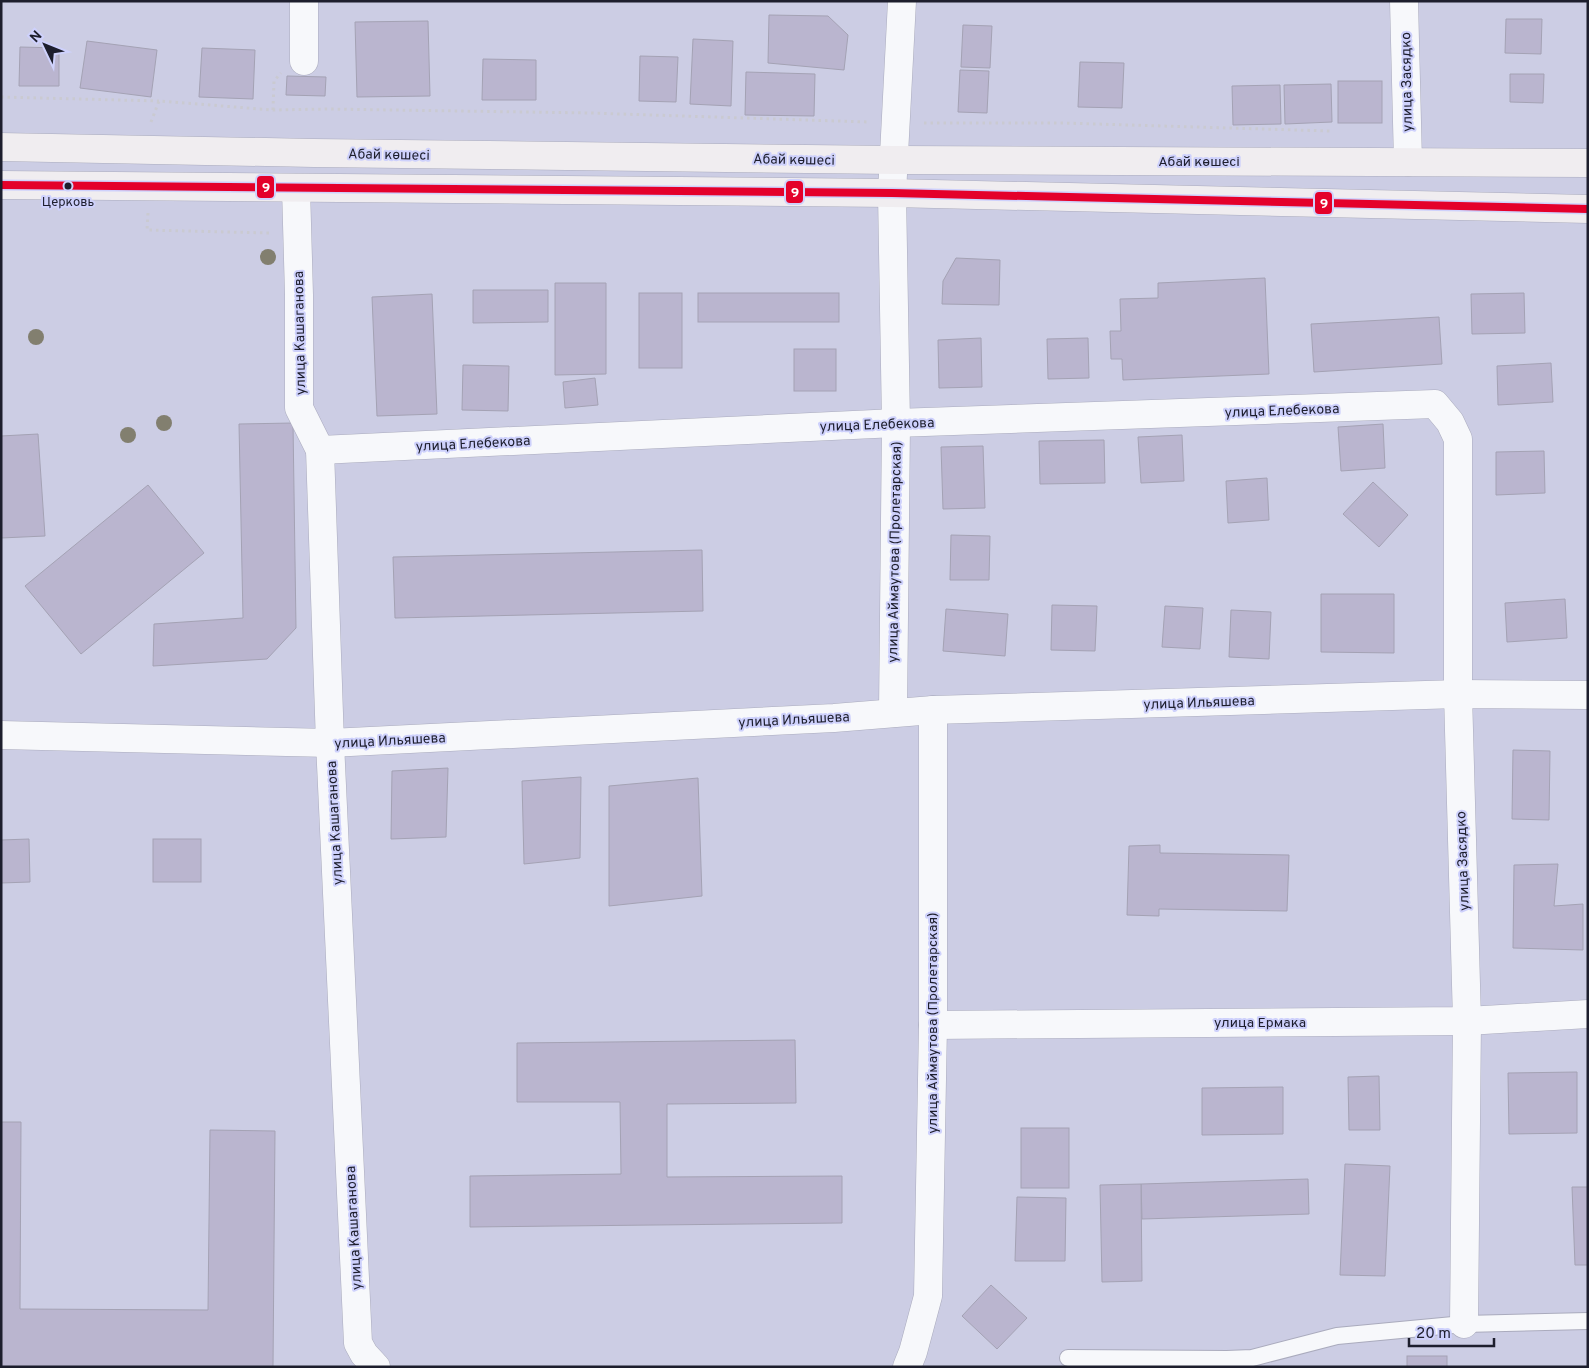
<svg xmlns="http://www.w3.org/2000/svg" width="1589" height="1368" viewBox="0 0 1589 1368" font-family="Overpass,sans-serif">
<rect width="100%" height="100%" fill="#cccde4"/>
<g fill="#bab5cf" stroke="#a4a2b4">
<path d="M769,15L828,16L848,35L844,70L768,63Z"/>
<path d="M1506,19H1542L1541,54L1505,53Z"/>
<path d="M428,21L430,96L357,97L355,22Z"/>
<path d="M963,25L992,26L990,68L961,67Z"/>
<path d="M693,39L733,41L731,106L690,104Z"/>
<path d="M87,41L157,50L151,97L80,88Z"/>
<path d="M20,47L59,48V86H19Z"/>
<path d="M202,48L255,50L253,99L199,97Z"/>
<path d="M640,56L678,57L676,102L639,101Z"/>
<path d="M483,59L536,60V100H482Z"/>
<path d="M1080,62L1124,63L1122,108L1078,107Z"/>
<path d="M960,70L989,71L987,113L958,112Z"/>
<path d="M746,72L815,74L814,116L745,115Z"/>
<path d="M1510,74H1544L1543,103L1510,102Z"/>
<path d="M287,76L326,77L325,96L286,95Z"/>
<rect x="1338" y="81" width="44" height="42"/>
<path d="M1331,84L1332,122L1285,124L1284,85Z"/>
<path d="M1280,85L1281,124L1233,125L1232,86Z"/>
<path d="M956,258L1000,260L999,305L942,304L943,281Z"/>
<path d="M1265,278L1269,374L1123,380L1122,359H1111L1110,331H1121L1120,299L1158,298V283Z"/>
<path d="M555,283H606V374L555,375Z"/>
<path d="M473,290H548V322L473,323Z"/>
<rect x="639" y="293" width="43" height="75"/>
<rect x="698" y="293" width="141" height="29"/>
<path d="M1524,293L1525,333L1472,334L1471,294Z"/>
<path d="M432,294L437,414L377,416L372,297Z"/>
<path d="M1439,317L1442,364L1314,372L1311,324Z"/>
<path d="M981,338L982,387L939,388L938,340Z"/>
<path d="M1088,338L1089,378L1048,379L1047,339Z"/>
<rect x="794" y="349" width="42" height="42"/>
<path d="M1551,363L1553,402L1498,405L1497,366Z"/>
<path d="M463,365L509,366L508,411L462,410Z"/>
<path d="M595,378L598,405L565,408L563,382Z"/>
<path d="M293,423L296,628L267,659L153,666L154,624L243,618L239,424Z"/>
<path d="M1383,424L1385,468L1341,471L1338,427Z"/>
<path d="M38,434L45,536L1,538V436Z"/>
<path d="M1182,435L1184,481L1141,483L1138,437Z"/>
<path d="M1104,440L1105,483L1040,484L1039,441Z"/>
<path d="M983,446L985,508L943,509L941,447Z"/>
<path d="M1544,451L1545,493L1496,495V452Z"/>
<path d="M1267,478L1269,520L1228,523L1226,481Z"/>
<path d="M1373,482L1408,515L1379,547L1343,514Z"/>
<path d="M148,485L204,553L81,654L25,586Z"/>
<path d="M951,535L990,536L989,580H950Z"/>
<path d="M702,550L703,611L395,618L393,557Z"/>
<path d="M1321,594H1394V653L1321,652Z"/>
<path d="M1565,599L1567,638L1507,642L1505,603Z"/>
<path d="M1052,605L1097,606L1095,651L1051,650Z"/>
<path d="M1165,606L1203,608L1200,649L1162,647Z"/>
<path d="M946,609L1008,614L1005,656L943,651Z"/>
<path d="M1231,610L1271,612L1269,659L1229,657Z"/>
<path d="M1513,750L1550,751L1549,820L1512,819Z"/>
<path d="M448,768L446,837L391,839L392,771Z"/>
<path d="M581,777L580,858L524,864L522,781Z"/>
<path d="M698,778L702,896L609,906V786Z"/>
<path d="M29,839L30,882L1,883V840Z"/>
<rect x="153" y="839" width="48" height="43"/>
<path d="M1160,845V853L1289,855L1287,911L1159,909V916L1127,915L1129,846Z"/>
<path d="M1558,864L1554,906L1583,904V950L1513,948L1514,865Z"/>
<path d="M795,1040L796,1103L667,1104V1177L842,1176V1223L470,1227V1176L621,1174L620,1102H517V1043Z"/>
<path d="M1577,1072V1133L1509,1134L1508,1073Z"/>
<path d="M1379,1076L1380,1130H1349L1348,1077Z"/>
<path d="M1283,1087V1134L1202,1135V1088Z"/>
<path d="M1,1122H21L20,1309L208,1310L210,1130L275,1131L273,1367H1Z"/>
<rect x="1021" y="1128" width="48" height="60"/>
<path d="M1345,1164L1390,1166L1385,1276L1340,1275Z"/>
<path d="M1308,1179L1309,1214L1142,1219L1141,1184Z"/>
<path d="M1141,1184L1142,1281L1102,1282L1100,1185Z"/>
<path d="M1572,1187H1588V1265H1575Z"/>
<path d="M1017,1197L1066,1198L1065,1261H1015Z"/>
<path d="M991,1285L1027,1318L997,1349L962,1316Z"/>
<rect x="1407" y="1356" width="40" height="11"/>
</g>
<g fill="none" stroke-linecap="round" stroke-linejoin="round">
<g stroke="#aaabbd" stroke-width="18">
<path id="lane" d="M1068,1358L1227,1359L1252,1358L1337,1336L1464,1324L1588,1321"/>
</g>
<g stroke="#aaabbd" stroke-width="29">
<g id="street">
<path d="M304,1V61"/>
<path d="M1404,1L1408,162"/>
<path d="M296,188L299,295V408L320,450L330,743L358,1343L364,1354L376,1367"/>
<path d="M320,450L896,423L1435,404L1450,422L1458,439V694L1467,1021L1464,1324"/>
<path d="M893,713L896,423L892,193L902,1"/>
<path d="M1,735L330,743L834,718L933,710L1458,694L1588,695"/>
<path d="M933,1025L1467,1021L1588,1014"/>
<path d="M907,1367L913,1352L928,1296L933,1025V710"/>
</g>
</g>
<g stroke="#aaabbd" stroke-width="29">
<g id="secondary">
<path d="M1,147L314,153L895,160L1588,163"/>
<path d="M1,185L892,193L1588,209"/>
</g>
</g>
<g stroke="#cacad1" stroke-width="3" stroke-dasharray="2.5 4" stroke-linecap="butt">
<path d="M1,97L159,101"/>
<path d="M273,110L274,81L281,73"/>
<path d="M151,122L159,101L273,110L328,109L590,113L868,122"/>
<path d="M924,123H1062L1330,131"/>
<path d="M148,213L147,230L269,233"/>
</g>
<use href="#lane" stroke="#f7f8fb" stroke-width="16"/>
<use href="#street" stroke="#f7f8fb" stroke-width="28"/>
<use href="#secondary" stroke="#f0edf0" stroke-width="28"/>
<g stroke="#ced1fc" stroke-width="11">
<path id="bus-1" d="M1,185L892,193L1588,209"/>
</g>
<use href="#bus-1" stroke="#e4002b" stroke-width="8"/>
</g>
<g fill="#827f6f">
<circle cx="268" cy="257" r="8"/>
<circle cx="36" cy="337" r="8"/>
<circle cx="164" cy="423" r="8"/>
<circle cx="128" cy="435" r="8"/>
</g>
<circle fill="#1d1e2d" stroke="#ced1fc" stroke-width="2" cx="68" cy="186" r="4.5"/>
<g text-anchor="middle" stroke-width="4" stroke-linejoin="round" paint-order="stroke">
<g font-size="13" fill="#1d1e2d" stroke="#ced1fc">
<text x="68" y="206">Церковь</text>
</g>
<g font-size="14" fill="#1d1e2d" stroke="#ced1fc">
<text transform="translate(1406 82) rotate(-91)" y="5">улица Засядко</text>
<text transform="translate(389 154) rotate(1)" y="5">Абай көшесі</text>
<text transform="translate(794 159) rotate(1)" y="5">Абай көшесі</text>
<text x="1199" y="166">Абай көшесі</text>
<text transform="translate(299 333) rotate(-91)" y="5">улица Кашаганова</text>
<text transform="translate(1282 410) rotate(-2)" y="5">улица Елебекова</text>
<text transform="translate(877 424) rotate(-2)" y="5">улица Елебекова</text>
<text transform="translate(473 443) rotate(-3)" y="5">улица Елебекова</text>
<text transform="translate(894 552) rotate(-89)" y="5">улица Аймаутова (Пролетарская)</text>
<text transform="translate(1199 702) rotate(-2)" y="5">улица Ильяшева</text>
<text transform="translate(794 719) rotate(-3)" y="5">улица Ильяшева</text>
<text transform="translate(390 740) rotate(-3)" y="5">улица Ильяшева</text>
<text transform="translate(334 823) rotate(-93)" y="5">улица Кашаганова</text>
<text transform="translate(1462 861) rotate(-92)" y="5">улица Засядко</text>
<text x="1260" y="1027">улица Ермака</text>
<text transform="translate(932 1023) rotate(-90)" y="5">улица Аймаутова (Пролетарская)</text>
<text transform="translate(353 1228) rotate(-93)" y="5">улица Кашаганова</text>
</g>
</g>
<g stroke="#ced1fc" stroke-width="2">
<rect x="256" y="175" width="19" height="24" rx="5" fill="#e4002b"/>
<rect x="785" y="180" width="19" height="24" rx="5" fill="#e4002b"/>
<rect x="1314" y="191" width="19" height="24" rx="5" fill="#e4002b"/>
</g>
<g font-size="14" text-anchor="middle" font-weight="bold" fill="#fff">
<text x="266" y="192">9</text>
<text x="795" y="197">9</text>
<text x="1324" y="208">9</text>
</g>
<rect width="1589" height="1368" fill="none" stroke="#1d1e2d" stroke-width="5"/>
<g transform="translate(45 45) rotate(313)" stroke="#ced1fc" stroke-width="4" paint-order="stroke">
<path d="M0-4L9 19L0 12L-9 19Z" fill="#1d1e2d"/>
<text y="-8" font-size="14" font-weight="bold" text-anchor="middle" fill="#1d1e2d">N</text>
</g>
<path d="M1409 1338v8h85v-8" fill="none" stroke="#1d1e2d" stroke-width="2.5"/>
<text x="1416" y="1338" font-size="15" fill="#1d1e2d" stroke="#ced1fc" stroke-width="4" paint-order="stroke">20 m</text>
</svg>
